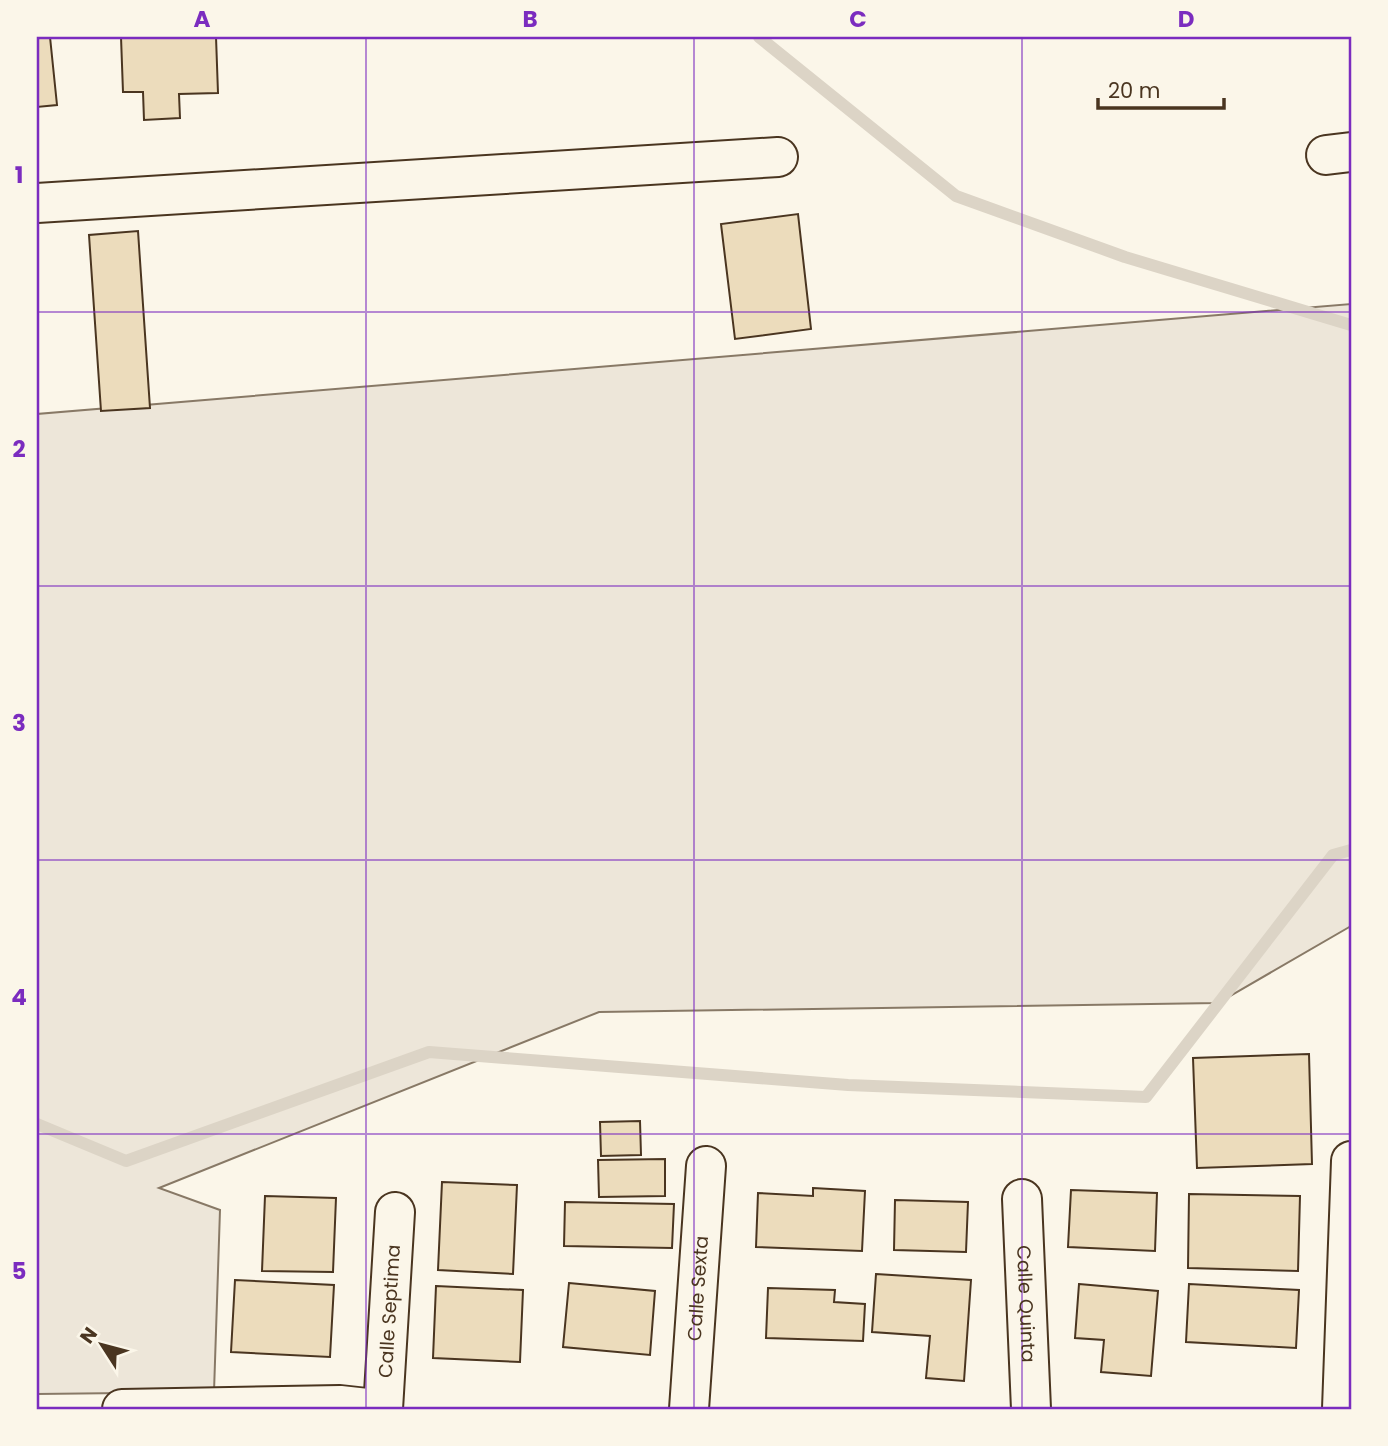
<svg xmlns="http://www.w3.org/2000/svg" width="1388" height="1446" viewBox="0 0 1388 1446" font-family="Poppins,sans-serif">
<rect width="100%" height="100%" fill="#fbf6e9"/>
<path fill="#ede6d9" stroke="#887966" stroke-width="2" d="M1351,304V926L1218,1003L599,1012L159,1188L220,1210L214,1392L37,1394V414Z"/>
<g fill="none" stroke-linecap="round" stroke-linejoin="round">
<g stroke="#dcd4c6" stroke-width="12">
<path d="M759,37L956,196L1125,257L1351,325"/>
<path d="M37,1124L126,1161L429,1052L848,1085L1146,1097L1333,855L1351,850"/>
</g>
</g>
<g fill="#ecdcbc" stroke="#4a3520" stroke-width="2">
<path d="M37,37H50L57,105L37,107Z"/>
<path d="M121,37H216L218,93L179,94L180,118L144,120L143,92H123Z"/>
<path d="M798,214L811,329L735,339L721,224Z"/>
<path d="M138,231L150,408L101,411L89,235Z"/>
<path d="M1309,1054L1312,1164L1197,1168L1193,1058Z"/>
<path d="M640,1121L641,1155L601,1156L600,1122Z"/>
<path d="M665,1159V1196L599,1197L598,1160Z"/>
<path d="M442,1182L517,1185L513,1274L438,1270Z"/>
<path d="M813,1188L865,1191L862,1251L756,1247L758,1193L813,1196Z"/>
<path d="M1071,1190L1157,1193L1155,1251L1068,1247Z"/>
<path d="M1189,1194L1300,1196L1298,1271L1188,1268Z"/>
<path d="M265,1196L336,1198L333,1272L262,1271Z"/>
<path d="M895,1200L968,1202L966,1252L894,1250Z"/>
<path d="M565,1202L674,1204L672,1248L564,1246Z"/>
<path d="M876,1274L971,1280L964,1381L926,1378L930,1336L872,1332Z"/>
<path d="M235,1280L334,1285L330,1357L231,1352Z"/>
<path d="M569,1283L655,1291L650,1355L563,1347Z"/>
<path d="M1079,1284L1158,1291L1151,1376L1101,1372L1104,1340L1075,1338Z"/>
<path d="M1189,1284L1299,1290L1296,1348L1186,1342Z"/>
<path d="M436,1286L523,1290L520,1362L433,1358Z"/>
<path d="M768,1288L835,1290L834,1302L865,1304L863,1341L766,1338Z"/>
</g>
<g fill="none" stroke-linecap="round" stroke-linejoin="round">
<g stroke="#4a3520" stroke-width="42">
<g id="minor">
<path d="M1326,155L1351,152"/>
<path d="M37,203L778,157"/>
<path id="s1" d="M1022,1199L1031,1409"/>
<path d="M122,1409L340,1405L376,1409"/>
<path id="s2" d="M383,1409L395,1212"/>
<path id="s3" d="M689,1409L706,1166"/>
<path d="M1342,1409L1351,1161"/>
</g>
</g>
<use href="#minor" stroke="#fbf6e9" stroke-width="38"/>
</g>
<path fill="none" stroke="#7b2cbf" stroke-width="2" stroke-opacity="0.55" d="M366,37V1409M694,37V1409M1022,37V1409M37,312H1351M37,586H1351M37,860H1351M37,1134H1351"/>
<g text-anchor="middle" stroke-width="5" stroke-linejoin="round" paint-order="stroke">
<g font-size="19" fill="#4a3520" stroke="#fbf6e9">
<text dy="7" stroke="none"><textPath href="#s3" startOffset="121">Calle Sexta</textPath></text>
<text dy="7" stroke="none"><textPath href="#s1" startOffset="105">Calle Quinta</textPath></text>
<text dy="7" stroke="none"><textPath href="#s2" startOffset="98">Calle Septima</textPath></text>
</g>
</g>
<rect width="1388" height="1446" fill="none" stroke="#fbf6e9" stroke-width="77"/>
<g transform="translate(102 1345) rotate(306)" stroke="#fbf6e9" stroke-width="5" paint-order="stroke">
<path d="M0-5L12 26L0 18L-12 26Z" fill="#4a3520"/>
<text y="-10" font-size="19" font-weight="bold" text-anchor="middle" fill="#4a3520">N</text>
</g>
<path d="M1098 98v10h126v-10" fill="none" stroke="#4a3520" stroke-width="3.5"/>
<text x="1108" y="98" font-size="21" fill="#4a3520" stroke="#fbf6e9" stroke-width="5" paint-order="stroke">20 m</text>
<rect x="38" y="38" width="1312" height="1370" fill="none" stroke="#7b2cbf" stroke-width="2.5"/>
<g font-size="23" text-anchor="middle" font-weight="bold" fill="#7b2cbf">
<text x="202" y="27">A</text>
<text x="530" y="27">B</text>
<text x="858" y="27">C</text>
<text x="1186" y="27">D</text>
<text x="19" y="183">1</text>
<text x="19" y="457">2</text>
<text x="19" y="731">3</text>
<text x="19" y="1005">4</text>
<text x="19" y="1279">5</text>
</g>
</svg>
